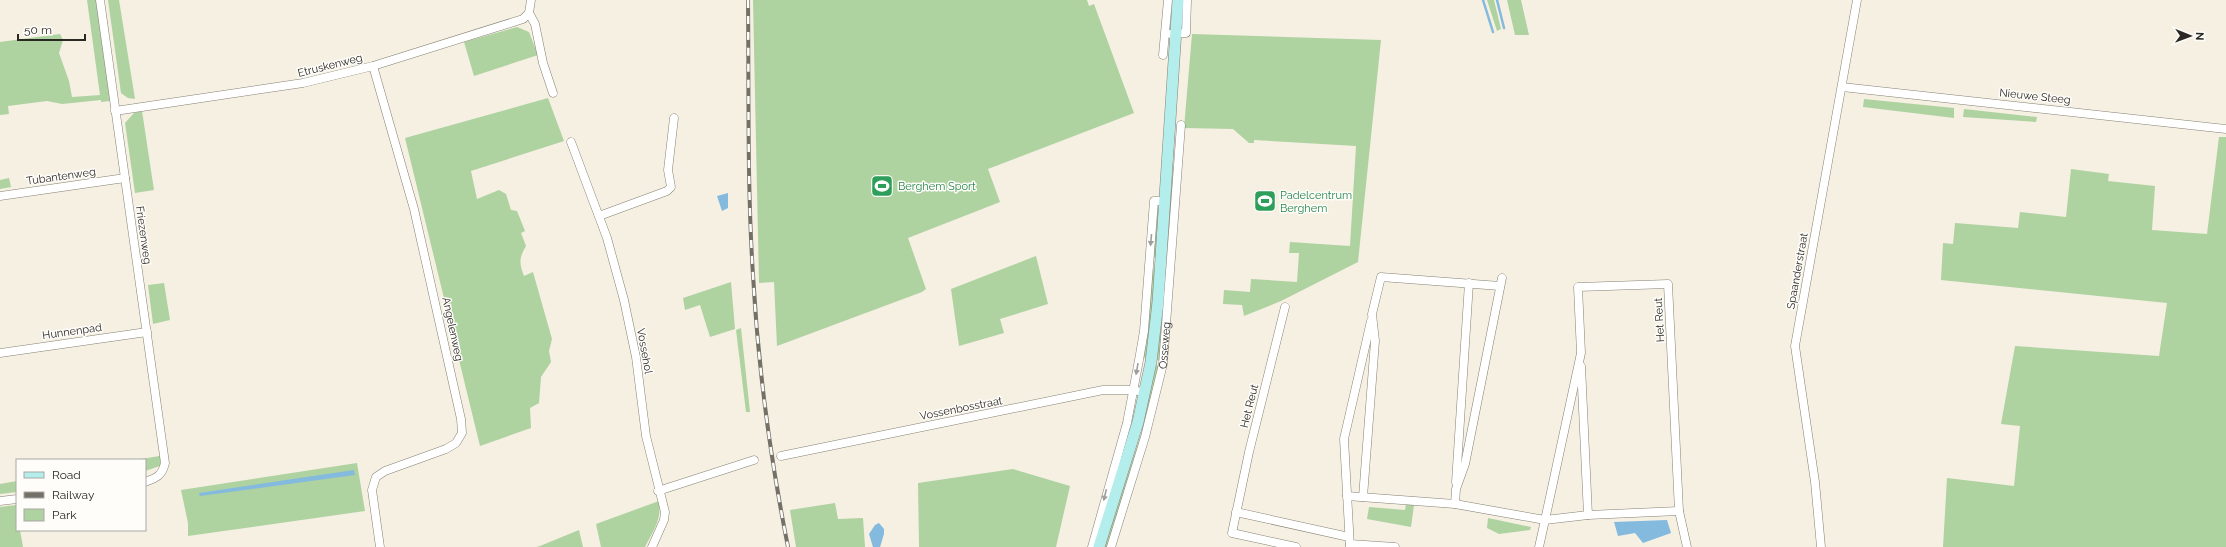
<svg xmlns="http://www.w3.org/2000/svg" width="2226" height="547" viewBox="0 0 2226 547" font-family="Raleway,sans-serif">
<rect width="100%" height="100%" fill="#f5f0e2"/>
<g fill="#afd2a1">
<path d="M87,0H96L110,101L101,102V100L62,104L47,101L8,106L9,114L0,115V42L60,34L63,40L59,53L69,81L72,97L100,95Z"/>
<path d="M108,0H119L135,99L128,98L121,93Z"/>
<path d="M753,0H1087L1089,6L1094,4L1134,113L988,169L1000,202L908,238L926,289L922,292L777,346L774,282L759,283Z"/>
<path d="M1487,0H1494L1501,29L1497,31Z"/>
<path d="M1507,0H1521L1529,35H1515Z"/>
<path d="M517,27L529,32L538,55L474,76L464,42Z"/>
<path d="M1192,34L1381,40L1358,262L1281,301L1244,316L1242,305L1223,304L1224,290L1250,292L1251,279L1297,282L1299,253H1289L1290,242L1350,246L1356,146L1254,140V143H1249L1233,129L1184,128Z"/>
<path d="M548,98L564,141L471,171L477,199L499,190L506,194L511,210L517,211L525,231L521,233L526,246C519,258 519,263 524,276L533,272L552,339L549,351L551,362L541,377L539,403L530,408L531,428L480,446L405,138Z"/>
<path d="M1864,99L1954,108V118L1863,107Z"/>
<path d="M1964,109L2037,117L2036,122L1963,117Z"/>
<path d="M142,111L154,190L135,193L125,123L134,113Z"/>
<path d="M2219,137H2226V547H1943L1947,478L2014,486L2020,426L2001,424L2015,346L2159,356L2167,303L1941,280L1943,243L1953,244L1955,223L2018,228L2020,212L2066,217L2071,169L2109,174L2108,181L2155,186L2152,230L2207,234Z"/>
<path d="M1173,167H1175L1161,361L1157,360Z"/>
<path d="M9,178L11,187L0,189V180Z"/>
<path d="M1156,207L1159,210L1157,255L1154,258H1152Z"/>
<path d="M1036,256L1048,304L1000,319L1004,333L959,346L951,289Z"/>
<path d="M1152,267L1155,271L1150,333L1146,358L1142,357Z"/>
<path d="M731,282L735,329L710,337L700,305L685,310L683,298Z"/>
<path d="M164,283L170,320L153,324L148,285Z"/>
<path d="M741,328L750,412H746L736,330Z"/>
<path d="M1156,365L1160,366L1148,416L1108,547H1104L1141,434Z"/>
<path d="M160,456V466L145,471V460H135Z"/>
<path d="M357,463L365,511L188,536V523L181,490Z"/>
<path d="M1013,469L1070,486L1056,547H919L918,483Z"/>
<path d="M17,481V492L0,494V484Z"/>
<path d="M659,501C662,520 653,531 645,547H601L596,524Z"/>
<path d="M835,503L838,519L863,518L865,547H796L790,510Z"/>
<path d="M1406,504L1414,505L1411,527L1367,519L1369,507L1405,510Z"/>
<path d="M16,505L17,530H20L23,547H0V507Z"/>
<path d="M1488,518L1531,527L1530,530L1499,534L1487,528Z"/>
<path d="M579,530L583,547H536L540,546Z"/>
</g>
<g fill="#83badd">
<path d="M728,193V208L722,211L717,196Z"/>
<path d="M354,470L355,475L200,496L199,493Z"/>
<path d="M1667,520L1671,533L1643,543L1635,533L1618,536L1614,522Z"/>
<path d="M879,523L884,529V534L880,547H873L869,534L875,525Z"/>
</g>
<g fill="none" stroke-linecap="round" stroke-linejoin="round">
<g stroke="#83badd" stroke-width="2.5">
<path d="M1483,0L1493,32"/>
<path d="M1497,0L1504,28"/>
</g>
<g stroke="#868174" stroke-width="9">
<g id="street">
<path d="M100,0L165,463C162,476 156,478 145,482"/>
<path d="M529,13L535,24L543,63L553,93"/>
<path d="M1171,34L1186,33L1187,0"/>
<path d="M1163,55L1168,0"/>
<path d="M373,66L414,209L461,419L462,433L456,443L446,449L385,471L376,477L372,490L380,547"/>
<path d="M1842,87L2226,129"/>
<path d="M115,111L303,83L373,66L523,19L529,13L531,0"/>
<path d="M571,142L607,238L624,300L636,357L646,436L665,512L664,520L652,547"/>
<path d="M0,196L125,178"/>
<path d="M599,216L667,191L671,187L668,170L674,118"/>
<path d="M1285,307L1249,452L1232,533L1296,547"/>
<path d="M0,353L147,332"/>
<path d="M1581,366L1588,515"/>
<path d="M781,456L1103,390H1134L1145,393"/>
<path d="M1456,482L1469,283"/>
<path d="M658,491L754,460"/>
<path d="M1347,496L1455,504L1545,520L1588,515L1679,511L1668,284L1578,287L1581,353L1545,520L1539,547"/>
<path d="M1363,497L1375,341L1372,314L1381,277L1500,286"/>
<path d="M0,501L17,499"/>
<path d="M1455,504L1456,489L1465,464L1502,278"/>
<path d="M1679,511L1687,547"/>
<path d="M1236,512L1349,537"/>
<path d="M1350,544L1395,547"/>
<path d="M1092,547L1127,423L1139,360L1144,331L1154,201H1165"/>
<path id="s1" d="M1111,547L1145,437L1163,364L1181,125"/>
<path d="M1350,547L1344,439L1371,321"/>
<path d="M1821,547L1815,482L1795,346L1857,0"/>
</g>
</g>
<g stroke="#868174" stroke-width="12">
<path id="secondary" d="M1099,547L1138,422L1151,362L1158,302L1178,0"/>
</g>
<use href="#street" stroke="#fff" stroke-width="8"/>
<use href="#secondary" stroke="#b3edec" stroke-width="11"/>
<g stroke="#737067" stroke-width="4">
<path id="rail" d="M748,0C749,91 747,183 753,275C758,366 770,457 788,547"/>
</g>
<use href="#rail" stroke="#fefdfa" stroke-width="2.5" stroke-dasharray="8" stroke-linecap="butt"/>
</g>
<defs><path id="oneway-solid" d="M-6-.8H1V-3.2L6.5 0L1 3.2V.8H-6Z"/></defs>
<g fill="#9f9e9c">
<use href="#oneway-solid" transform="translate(1151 240) rotate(95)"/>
<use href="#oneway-solid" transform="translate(1137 369) rotate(100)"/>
<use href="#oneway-solid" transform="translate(1105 495) rotate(103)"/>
</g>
<defs>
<g id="stadium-square" transform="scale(1.15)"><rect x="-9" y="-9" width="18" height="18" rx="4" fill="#2e9e5b" stroke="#fefdfa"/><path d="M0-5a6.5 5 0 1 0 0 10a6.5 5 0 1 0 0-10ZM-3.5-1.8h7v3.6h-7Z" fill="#fff"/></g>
</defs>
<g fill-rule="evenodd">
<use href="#stadium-square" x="882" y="186"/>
<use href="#stadium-square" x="1265" y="201"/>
</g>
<g text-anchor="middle" stroke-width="3" stroke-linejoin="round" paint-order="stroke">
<g font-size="11" fill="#2a2823" stroke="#fefdfa">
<text transform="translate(330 65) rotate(-14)" y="4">Etruskenweg</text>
<text transform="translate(2035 96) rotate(6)" y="4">Nieuwe Steeg</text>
<text transform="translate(61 176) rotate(-8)" y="4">Tubantenweg</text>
<text transform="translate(144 235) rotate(82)" y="4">Friezenweg</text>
<text transform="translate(1797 271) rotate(-80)" y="4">Spaanderstraat</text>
<text transform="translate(1659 320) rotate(-93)" y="4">Het Reut</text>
<text transform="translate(453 329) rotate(78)" y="4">Angelenweg</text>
<text transform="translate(72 331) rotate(-8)" y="4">Hunnenpad</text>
<text dy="4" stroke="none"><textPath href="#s1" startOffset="209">Osseweg</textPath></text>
<text transform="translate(645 351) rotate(80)" y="4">Vossehol</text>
<text transform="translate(1249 406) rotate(-76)" y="4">Het Reut</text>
<text transform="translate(961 408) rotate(-11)" y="4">Vossenbosstraat</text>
</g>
<g font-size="11" fill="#27864d" stroke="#fefdfa" text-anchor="start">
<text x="898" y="190">Berghem Sport</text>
<text x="1280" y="199">Padelcentrum<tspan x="1280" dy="13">Berghem</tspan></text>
</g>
</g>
<rect x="16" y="459" width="130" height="72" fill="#fefdfa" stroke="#a9a8a4"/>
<rect x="24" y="472" width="20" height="6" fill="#b3edec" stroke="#a9a8a4"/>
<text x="52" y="479" font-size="12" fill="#2a2823">Road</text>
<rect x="24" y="492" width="20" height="6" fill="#737067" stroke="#a9a8a4"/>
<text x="52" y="499" font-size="12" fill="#2a2823">Railway</text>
<rect x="24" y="509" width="20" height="12" fill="#afd2a1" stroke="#a9a8a4"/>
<text x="52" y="519" font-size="12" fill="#2a2823">Park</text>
<g transform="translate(2190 36) rotate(91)" stroke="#fefdfa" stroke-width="3" paint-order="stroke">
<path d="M0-3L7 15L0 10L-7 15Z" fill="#2a2823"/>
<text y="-6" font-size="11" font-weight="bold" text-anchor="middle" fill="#2a2823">N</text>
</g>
<path d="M18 34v6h67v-6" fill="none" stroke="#2a2823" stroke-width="2"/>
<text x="24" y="34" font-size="12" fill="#2a2823" stroke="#fefdfa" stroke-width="3" paint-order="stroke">50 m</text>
</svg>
